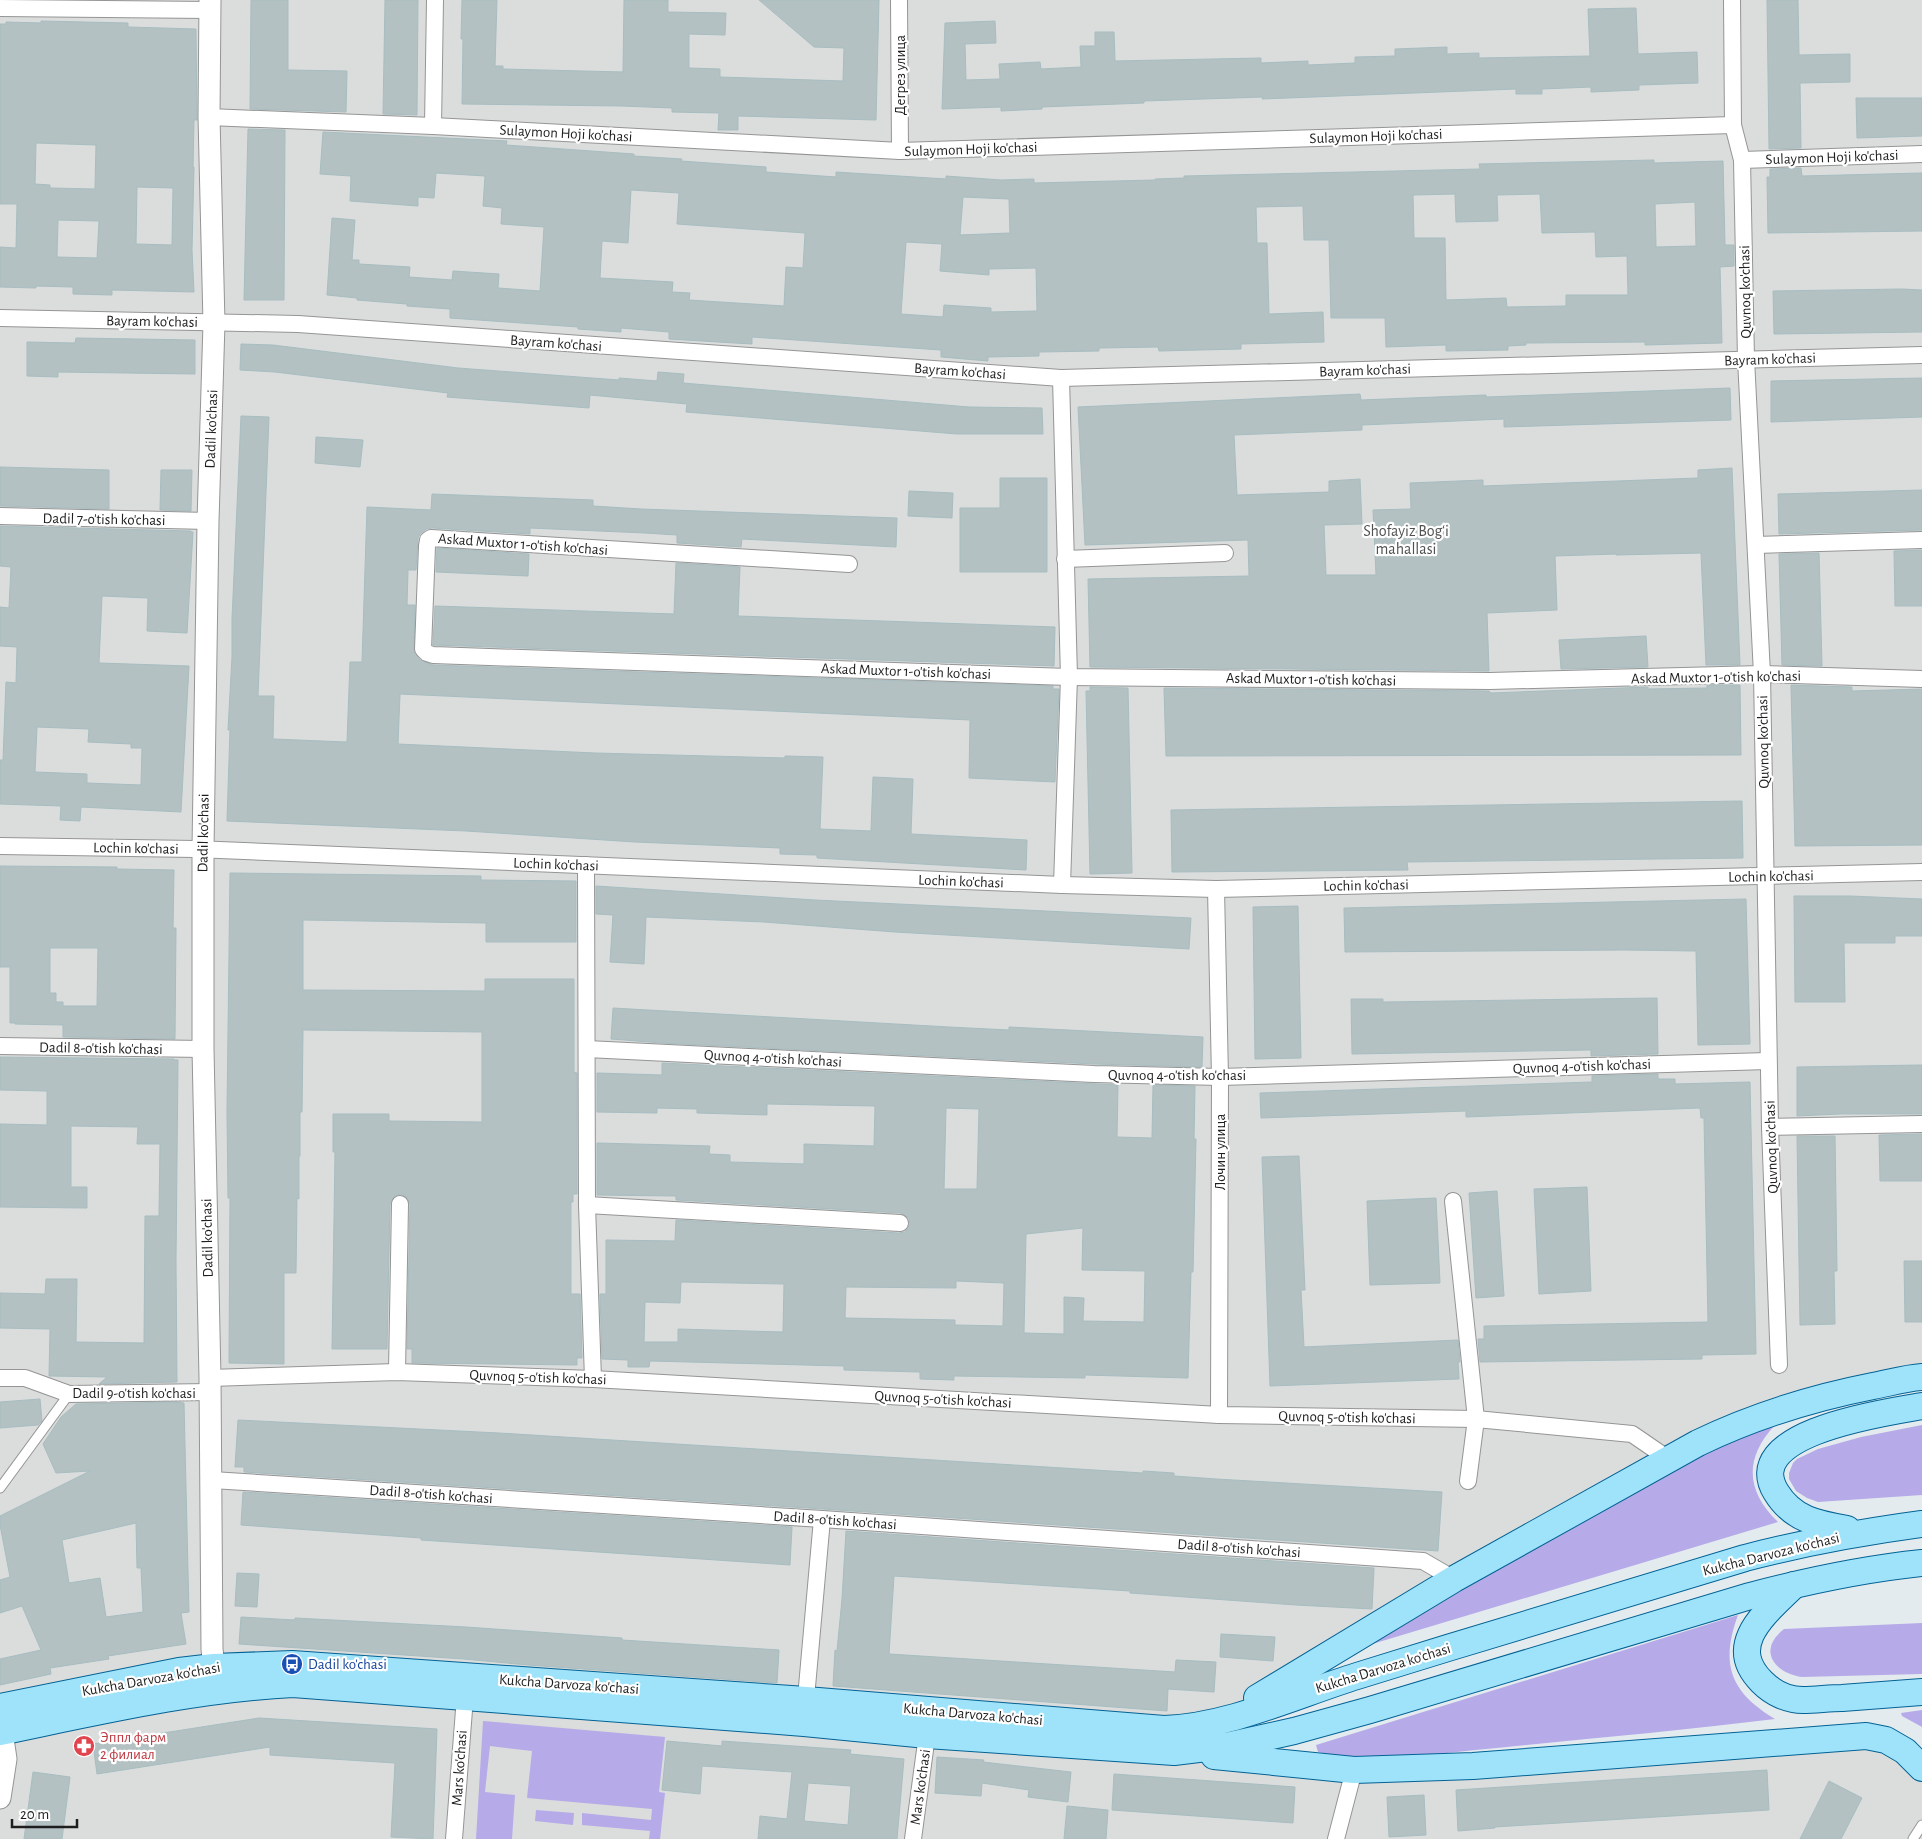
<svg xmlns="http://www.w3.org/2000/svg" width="1922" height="1839" viewBox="0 0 1922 1839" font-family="'Alegreya Sans',sans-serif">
<rect width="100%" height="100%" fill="#e4ebef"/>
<g fill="#dbdcdc">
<path d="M0,0H1922V1377L1798,1404L1215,1723L292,1664L0,1707Z"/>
<path d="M214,1690L1354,1770L1866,1736L1922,1768V1839H0V1732Z"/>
</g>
<g fill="#b6abe8">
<path d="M1922,1425V1495L1818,1502L1807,1498L1796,1491L1789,1479V1473L1793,1463L1797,1459L1818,1449L1861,1437Z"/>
<path d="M1774,1426C1744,1459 1746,1491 1778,1522L1359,1648L1684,1463L1745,1435Z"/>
<path d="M1738,1615C1720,1664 1730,1692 1775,1719C1686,1730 1596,1738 1507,1747C1447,1752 1377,1765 1318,1752L1316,1745Z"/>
<path d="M1922,1623V1674L1802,1677C1774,1673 1757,1650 1784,1629Z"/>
<path d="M1922,1710V1727L1902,1716L1901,1713Z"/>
<path d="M483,1721L665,1737L659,1792L665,1793L660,1839H649L650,1831L582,1825V1813L651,1820L652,1809L527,1798L532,1751L490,1746L485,1792L515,1795L512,1839H476Z"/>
<path d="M536,1810L574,1813L573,1825L535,1821Z"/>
</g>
<g fill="#b3c1c3" stroke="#a7bdc0" fill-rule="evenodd">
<path d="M251,0H288V70L347,71L346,112L250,109Z"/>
<path d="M385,0H418L417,115L383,114Z"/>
<path d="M462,0H497L495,66H503V69L623,72L624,0H668V12L726,13L725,35L689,34V68L720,69V77L843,81L844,48L814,47L759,0H879L876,120L738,116V130H718L719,113L672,112V108L622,106L462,104L463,39H461Z"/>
<path d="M1767,0H1798L1799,55L1850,54V82L1800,83L1801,148L1769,149Z"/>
<path d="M1636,8L1638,54L1697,52L1698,83L1639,85V90L1591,92V87L1542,89V94H1516V89L1262,99L1263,97L1144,101V103L1042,107V109L1001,111V107L942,109L945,23L995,21L996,43L965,44L966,80L1000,79L999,64L1040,62L1041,69L1081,67L1080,46H1095V32H1114L1115,61L1261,58V63L1308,61V65L1355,63V57L1395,56V49L1447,47V54L1479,53V58L1590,56L1588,9Z"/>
<path d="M41,21L128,23V27L196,29L197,120H194L193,167H194L192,250L194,292L112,290V295L73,294V287L36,286V288L0,287V247L16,248L17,204H0V24H6V22L41,23ZM36,143L96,145L95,189L50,188V185L35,184ZM137,187L173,188L172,245L136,244ZM58,220L99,221L97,258L57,257Z"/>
<path d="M1856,98H1922V136L1857,138Z"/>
<path d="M248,129L285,130L284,300H244Z"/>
<path d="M323,132L507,141L506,145L634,154V156L682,159L681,161L766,167V172L836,177V172L946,179V176L1001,180L1034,179V183L1155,180V179L1184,178V176L1480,169L1479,164L1654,160V163L1723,161L1725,245H1734V266L1720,267L1722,343L1645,345V342L1526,343V345L1508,346V350L1446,351V345L1386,347L1385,318H1331L1329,240H1304L1303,206L1256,207L1257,243H1267L1269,314L1323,312L1324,342L1241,344V349L1159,351L1158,347L1099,348V351L1039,352V356L988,357V361L941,357V350L752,337V344L718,342L669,339V332L621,328V332L578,329V327L450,318V309L407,306V304L357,300V298L327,295L332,218L355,220L352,260H359V264L410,267L409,277L452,280L453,271L499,274L498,288L540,291L544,227L501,224L502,208L483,206L485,176L436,173L434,198L418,197V206L350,201L351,176L320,174ZM631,190L679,193L677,224L805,233L803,268L786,267L784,306L689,300L690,293L672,292L673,282L600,278L602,241L628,243ZM1455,194L1456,222L1498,221L1497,195L1540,194L1542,233L1595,232L1596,257L1627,256L1628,295H1566V306L1507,307L1506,298L1446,300L1445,238H1414L1413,195ZM963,197L1009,199L1010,233L960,235ZM1695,202L1696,246L1656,247L1655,204ZM906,242L942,244L940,271L989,275V269L1036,268L1037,311L991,312V308L944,305L943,317L901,314Z"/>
<path d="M1801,168L1802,176L1922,173V231L1768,233L1767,177H1770V169Z"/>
<path d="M1902,289L1922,290V332L1774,334L1773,291Z"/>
<path d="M76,338L195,340V374L58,372V377L27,376V342L75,343Z"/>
<path d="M241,344L273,345L458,368L619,380V378L657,381L658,372L684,374L683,383L969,407L1042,408L1043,434H957L686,412L687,404L590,395L589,408L447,397L448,393L275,372L240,370Z"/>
<path d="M1922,378V417L1771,422V381Z"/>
<path d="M1730,388L1731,420L1504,427V419L1362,425V430L1234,435L1237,495L1329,492V481L1360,479L1362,524L1324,525L1326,575H1376L1373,510L1411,509L1410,483L1483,480V486L1698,478V470L1732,468L1740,665H1706L1701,553L1616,555V554L1555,556L1557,610L1487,613L1489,671L1090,667L1088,579L1249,576L1248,540L1085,545L1078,407L1360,394L1361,400L1486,395V397Z"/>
<path d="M241,416L269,417L258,696H274L273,739L347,742L350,662H362L367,507L431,510L432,494L593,500V506L641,509L897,518L896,547L742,539L741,547L677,543V535L645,533L530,528V534L432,528L426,529L420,534L418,538L416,570H408L407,605H415L414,652L420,660L433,665L1053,686V689H1059L1055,782L969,778L970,720L400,694L398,744L595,753L785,758V756L823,757L820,829L871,831L873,777L913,779L911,834L1027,840L1026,870L817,858V855L780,854V848L635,842L466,831L227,821L230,730H228L232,657V619Z"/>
<path d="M316,437L363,440L360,467L315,463Z"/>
<path d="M0,467L109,470V509L0,506Z"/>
<path d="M161,470H192L191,511L160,510Z"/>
<path d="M1000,478H1047V572H960V508H1000Z"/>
<path d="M1922,490V530L1779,534L1778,494Z"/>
<path d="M909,491L953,493L952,518L908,516Z"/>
<path d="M0,526L191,531V532H193L187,633L147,631L148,598L102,596L99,663L189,666L181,812L81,807L80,821L60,820L61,806L0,804V760H3L6,682L16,683L17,647L0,646V607L9,608L11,567L0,566ZM37,727L89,729L88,742L131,744V748H142L141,785L87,783V774L35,772Z"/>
<path d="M437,548L529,554L528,576L436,572Z"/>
<path d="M1922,550V606H1895L1894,551Z"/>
<path d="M1819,553L1822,666L1782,665L1779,554Z"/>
<path d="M676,563L740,567L738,616L1055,627L1054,666L433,645L435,606L674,614Z"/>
<path d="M1646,636L1648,667L1561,669L1559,640Z"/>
<path d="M1707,685H1740L1741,755L1166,756L1164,688L1489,691L1491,693L1648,687V689L1707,688Z"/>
<path d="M1791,685L1852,687V691L1922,689V845L1795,846Z"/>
<path d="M1090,687L1128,688L1132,873L1090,874L1086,691H1090Z"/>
<path d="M1742,801L1743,858L1407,862L1408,870L1172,872L1171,810Z"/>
<path d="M0,866L117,867V869L174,870L173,928H176L175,1039L63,1037V1025L15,1024V1023H10V967H0ZM50,948H98L97,1006H63V1002H56V993H50Z"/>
<path d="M230,873L481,876V880L576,881V942H486V923L303,920V990L485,991V979H574V1072L577,1073V1194H573V1202H571V1294H580L582,1358H577V1365L412,1363V1349H407L410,1204L408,1199L401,1194L395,1196L390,1204L387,1349H332L335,1152H333V1114H389V1121L482,1122V1032L303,1030L302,1112H300V1156H299V1199L297,1198L296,1273H284V1364L229,1363L230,1198H228L227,1111Z"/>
<path d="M596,886L815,900L1191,918L1189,949L895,932L764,922L646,917L644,964L610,962L613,915L596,914Z"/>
<path d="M1794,896H1850L1922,899V936H1895V943H1844L1845,1002H1795Z"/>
<path d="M1746,899L1750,1044L1698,1045L1696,951L1625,950L1345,952L1344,908Z"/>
<path d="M1298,906L1301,1058L1255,1059L1253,907Z"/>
<path d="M1657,998L1658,1054L1591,1056V1050L1352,1054L1351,999H1383V1002Z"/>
<path d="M613,1008L949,1027L1009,1030V1027L1203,1037L1202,1067L1094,1064L662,1043L611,1039Z"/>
<path d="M0,1057L174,1059V1060H178L176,1260L177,1382L99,1384L107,1377L49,1376L50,1329L0,1328V1293L45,1294L46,1279H77L76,1342L144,1343L145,1216H159L160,1144H137L138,1127L71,1126V1187H87V1208L0,1207V1124L47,1125V1091L0,1090Z"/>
<path d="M662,1063L1118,1085L1117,1137L1152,1138L1153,1085L1195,1086L1194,1139H1196L1193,1272H1191L1188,1378L1085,1375V1378L954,1376V1380L920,1379V1372L844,1370V1366L650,1361L649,1367H628V1360L602,1359L600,1294H606V1240L675,1241L676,1220L899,1233L905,1232L910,1224L909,1218L901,1213L676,1200V1196L597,1195V1143L710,1146L709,1154L730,1155V1162L804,1164V1144L874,1146L875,1106L767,1104V1115L697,1113V1109L657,1108V1113L597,1112V1073L662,1075ZM946,1108L979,1109L977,1189H944ZM1083,1228L1082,1270L1145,1271L1144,1322L1083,1321L1084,1298L1064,1297V1334L1024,1333L1026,1234ZM956,1281L1004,1283L1003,1326L955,1325V1320L845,1318L846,1287L956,1288ZM681,1282L784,1284L783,1332L678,1329V1342H644L645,1302L680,1303Z"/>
<path d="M1922,1065V1114H1840L1797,1116V1067Z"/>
<path d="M1658,1074V1079H1675V1084L1750,1082L1756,1354L1702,1355V1359L1480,1362L1478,1339H1484V1326L1708,1322L1704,1118H1701L1700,1108L1466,1117V1111L1261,1118L1260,1093L1592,1082V1076Z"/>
<path d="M1922,1134V1181H1880L1879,1135Z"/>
<path d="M1797,1136H1835L1837,1271H1834L1835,1324L1800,1325Z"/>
<path d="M1299,1156L1305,1290H1301L1304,1347L1458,1340L1460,1362H1458L1459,1379L1270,1386L1262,1157Z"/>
<path d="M1587,1187L1591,1291L1539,1294L1534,1189Z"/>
<path d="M1497,1191L1504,1296L1476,1298L1469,1193Z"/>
<path d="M1436,1198L1440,1283L1370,1285L1367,1201Z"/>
<path d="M1904,1261H1922V1322H1905Z"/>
<path d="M40,1399L42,1421L38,1425L0,1428V1402Z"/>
<path d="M177,1402L184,1403L189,1612L181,1613L186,1644L108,1656L109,1659L50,1668L51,1674L0,1685V1659L41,1650L22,1606L0,1613V1580L10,1577L0,1525V1516L90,1471L56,1473L43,1444L61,1417L76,1404ZM136,1523L137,1568H141L143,1612L106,1617L100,1578L69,1583L62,1540Z"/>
<path d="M238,1420L499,1433L1143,1473V1471L1174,1473V1476L1216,1479L1442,1492L1438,1551L823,1509L244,1472V1467H235Z"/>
<path d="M243,1492L792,1527L790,1565L421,1540V1538L241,1525Z"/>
<path d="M846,1531L1374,1568L1372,1609L1296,1605L1130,1593V1591L894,1576L889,1654L1175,1672L1176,1660L1216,1662L1214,1692L1168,1689L1167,1711L833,1686L835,1650L837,1651L842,1599Z"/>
<path d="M237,1573L259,1574L257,1607L235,1606Z"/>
<path d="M241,1617L295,1620V1618L466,1627L622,1638V1640L779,1650L777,1683L528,1665L464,1659L239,1644Z"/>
<path d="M1221,1634L1275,1637L1273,1661L1220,1657Z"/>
<path d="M259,1718L437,1729L433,1839L391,1837L395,1763L270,1755V1747L97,1774L93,1744Z"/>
<path d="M667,1741L722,1746V1741L851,1750L850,1754L904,1759L897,1839H758L760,1816L787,1819L792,1772L702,1766L700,1794L662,1790ZM808,1783L851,1786L848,1825L804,1821Z"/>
<path d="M937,1757L984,1760L983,1762L1071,1772L1068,1802L1028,1797L1029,1790L982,1783L981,1796L935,1793Z"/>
<path d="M1767,1770L1769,1810L1495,1827V1828L1458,1831L1456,1790Z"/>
<path d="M33,1772L70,1777L62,1839H24Z"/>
<path d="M1114,1774L1295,1787L1293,1823L1112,1810Z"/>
<path d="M1829,1781L1862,1798L1841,1839H1800Z"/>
<path d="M1424,1795L1426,1835L1389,1837L1387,1797Z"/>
<path d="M1067,1806L1108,1810L1106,1839H1064Z"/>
</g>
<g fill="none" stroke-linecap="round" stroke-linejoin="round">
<g stroke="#959595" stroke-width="11">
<g id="service">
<path d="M0,1488L69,1394"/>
<path d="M1913,1839L1922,1825"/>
</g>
</g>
<g stroke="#959595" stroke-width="18">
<g id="minor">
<path d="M899,0L900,151"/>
<path d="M1732,0L1733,125L1742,160L1746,359L1762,674L1770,1127L1779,1365"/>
<path d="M0,8L209,10"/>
<path d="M209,117L433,126L900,151L1733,125"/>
<path d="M433,126L435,0"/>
<path d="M1742,160L1922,154"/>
<path d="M0,318L298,324L1061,378L1922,355"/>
<path d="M1061,378L1069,677L1062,885"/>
<path d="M0,516L208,521"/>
<path d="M1756,545L1922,540"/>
<path d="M1065,559L1225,553"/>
<path d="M849,564L431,538L428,540L427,546L423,649L427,653L433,655L1069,677L1490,681L1762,674L1922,679"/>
<path d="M0,846L195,849L1062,885L1216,889L1922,872"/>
<path d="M586,865L587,1205L593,1379"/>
<path d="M1216,889L1220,1077L1219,1415"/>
<path d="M0,1046L203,1049"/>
<path d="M587,1049L1094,1074L1220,1077L1768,1061"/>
<path d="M1770,1127L1922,1124"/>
<path d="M1453,1201L1476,1419L1468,1481"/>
<path d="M587,1205L900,1223"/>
<path d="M397,1372L400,1204"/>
<path d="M0,1378H25L69,1394L210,1392"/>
<path d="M210,1378L397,1372L593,1379L1219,1415L1476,1419L1632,1434L1667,1458"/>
<path d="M212,1480L822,1519L1423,1561L1454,1579"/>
<path d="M805,1709L822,1519"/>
<path d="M454,1839L465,1697"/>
<path d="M913,1839L927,1735"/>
<path d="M1336,1839L1354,1770"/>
</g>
</g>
<g stroke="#959595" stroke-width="23">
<g id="tertiary">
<path d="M210,0L209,117L214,323L208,521L203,849V1049L210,1378L212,1649L214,1667"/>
<path d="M0,1798L6,1759L2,1732"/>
</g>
</g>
<g stroke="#036294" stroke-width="28">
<g id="primary">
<path d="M1847,1529C1818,1524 1793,1520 1776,1492C1739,1432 1889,1412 1922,1406"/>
<path d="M1794,1585C1767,1612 1724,1644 1762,1682C1773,1693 1788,1700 1803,1700C1816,1700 1829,1698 1842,1698C1868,1696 1895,1694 1922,1692"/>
<path d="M1257,1698L1454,1579L1698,1443C1754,1416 1812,1398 1873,1386C1889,1383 1906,1378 1922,1377"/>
<path d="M0,1707L179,1671L214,1667L292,1664L806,1700L1164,1729C1228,1727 1296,1695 1357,1676C1486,1636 1615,1597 1745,1558C1803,1543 1862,1532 1922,1524"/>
<path d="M0,1732C97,1712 194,1689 293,1684L804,1723L927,1735L1174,1752L1231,1745L1294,1731L1370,1710L1750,1596C1807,1581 1864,1569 1922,1563"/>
<path d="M1214,1756L1354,1770L1473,1766L1866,1736L1886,1740L1905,1751L1922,1768"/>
</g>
</g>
<use href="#service" stroke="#fff" stroke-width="9"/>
<use href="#minor" stroke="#fff" stroke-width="16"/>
<use href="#tertiary" stroke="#fff" stroke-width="21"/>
<use href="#primary" stroke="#9ee3fa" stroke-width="26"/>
</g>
<defs>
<g id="bus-disc" transform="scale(1.125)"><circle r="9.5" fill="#1a4fb4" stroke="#fff"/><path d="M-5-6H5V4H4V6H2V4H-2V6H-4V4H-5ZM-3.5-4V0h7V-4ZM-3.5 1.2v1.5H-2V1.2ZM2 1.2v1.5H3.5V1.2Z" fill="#fff"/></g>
<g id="pharmacy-disc" transform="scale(1.125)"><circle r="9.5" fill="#e0444e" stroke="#fff"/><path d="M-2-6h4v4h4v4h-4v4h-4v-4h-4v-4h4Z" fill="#fff"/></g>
</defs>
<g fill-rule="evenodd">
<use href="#bus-disc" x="292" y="1664"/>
<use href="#pharmacy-disc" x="84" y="1746"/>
</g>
<g text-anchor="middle" stroke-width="4.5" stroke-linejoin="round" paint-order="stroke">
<g font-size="15" fill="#1e1e1e" stroke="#fff">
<text transform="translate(900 75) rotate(-90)" y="5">Дегрез улица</text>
<text transform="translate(566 133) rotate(3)" y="5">Sulaymon Hoji ko'chasi</text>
<text transform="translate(1376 136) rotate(-2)" y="5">Sulaymon Hoji ko'chasi</text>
<text transform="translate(971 149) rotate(-2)" y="5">Sulaymon Hoji ko'chasi</text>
<text transform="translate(1832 157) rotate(-2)" y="5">Sulaymon Hoji ko'chasi</text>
<text transform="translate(1745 292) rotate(-91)" y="5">Quvnoq ko'chasi</text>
<text transform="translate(152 321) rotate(1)" y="5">Bayram ko'chasi</text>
<text transform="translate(556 343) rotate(4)" y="5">Bayram ko'chasi</text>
<text transform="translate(1770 359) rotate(-2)" y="5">Bayram ko'chasi</text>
<text transform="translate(1365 370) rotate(-2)" y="5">Bayram ko'chasi</text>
<text transform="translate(960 371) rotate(4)" y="5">Bayram ko'chasi</text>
<text transform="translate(211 429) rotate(-88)" y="5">Dadil ko'chasi</text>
<text transform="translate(104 519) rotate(1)" y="5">Dadil 7-o'tish ko'chasi</text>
<text transform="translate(523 544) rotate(4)" y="5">Askad Muxtor 1-o'tish ko'chasi</text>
<text transform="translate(906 671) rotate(2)" y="5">Askad Muxtor 1-o'tish ko'chasi</text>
<text transform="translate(1716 677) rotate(-1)" y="5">Askad Muxtor 1-o'tish ko'chasi</text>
<text transform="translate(1311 679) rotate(1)" y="5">Askad Muxtor 1-o'tish ko'chasi</text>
<text transform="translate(1763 742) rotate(-91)" y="5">Quvnoq ko'chasi</text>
<text transform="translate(203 833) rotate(-89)" y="5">Dadil ko'chasi</text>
<text transform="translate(136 848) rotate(1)" y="5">Lochin ko'chasi</text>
<text transform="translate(556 864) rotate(2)" y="5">Lochin ko'chasi</text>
<text transform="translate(1771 876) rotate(-1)" y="5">Lochin ko'chasi</text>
<text transform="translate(961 881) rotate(2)" y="5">Lochin ko'chasi</text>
<text transform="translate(1366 885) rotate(-1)" y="5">Lochin ko'chasi</text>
<text transform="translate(101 1048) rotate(1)" y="5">Dadil 8-o'tish ko'chasi</text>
<text transform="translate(773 1058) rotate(3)" y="5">Quvnoq 4-o'tish ko'chasi</text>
<text transform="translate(1582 1066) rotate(-2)" y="5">Quvnoq 4-o'tish ko'chasi</text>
<text x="1177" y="1080">Quvnoq 4-o'tish ko'chasi</text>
<text transform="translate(1771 1147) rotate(-92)" y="5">Quvnoq ko'chasi</text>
<text transform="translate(1220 1152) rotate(-90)" y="5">Лочин улица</text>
<text transform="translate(207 1238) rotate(-91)" y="5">Dadil ko'chasi</text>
<text transform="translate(538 1377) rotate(2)" y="5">Quvnoq 5-o'tish ko'chasi</text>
<text x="134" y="1398">Dadil 9-o'tish ko'chasi</text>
<text transform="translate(943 1399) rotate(3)" y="5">Quvnoq 5-o'tish ko'chasi</text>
<text transform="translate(1347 1417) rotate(1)" y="5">Quvnoq 5-o'tish ko'chasi</text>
<text transform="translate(431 1494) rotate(4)" y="5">Dadil 8-o'tish ko'chasi</text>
<text transform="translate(835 1520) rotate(4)" y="5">Dadil 8-o'tish ko'chasi</text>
<text transform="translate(1239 1548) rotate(4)" y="5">Dadil 8-o'tish ko'chasi</text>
<text transform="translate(1771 1554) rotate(-14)" y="5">Kukcha Darvoza ko'chasi</text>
<text transform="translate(1383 1668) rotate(-17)" y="5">Kukcha Darvoza ko'chasi</text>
<text transform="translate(151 1679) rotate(-10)" y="5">Kukcha Darvoza ko'chasi</text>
<text transform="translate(569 1684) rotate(4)" y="5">Kukcha Darvoza ko'chasi</text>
<text transform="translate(973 1714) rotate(5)" y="5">Kukcha Darvoza ko'chasi</text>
<text transform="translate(459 1768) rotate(-86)" y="5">Mars ko'chasi</text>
<text transform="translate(920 1787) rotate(-82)" y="5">Mars ko'chasi</text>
</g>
<g font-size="15" fill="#164399" stroke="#fff" text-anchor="start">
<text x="308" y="1669">Dadil ko'chasi</text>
</g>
<g font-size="15" fill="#be3a42" stroke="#fff" text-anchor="start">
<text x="100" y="1742">Эппл фарм<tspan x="100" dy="17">2 филиал</tspan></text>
</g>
<g font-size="16" fill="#515151" stroke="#fff">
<text x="1406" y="536">Shofayiz Bogʻi<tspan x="1406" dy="18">mahallasi</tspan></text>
</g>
</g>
<path d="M12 1819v8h65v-8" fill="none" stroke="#1e1e1e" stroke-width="2.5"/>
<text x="20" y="1819" font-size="15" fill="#1e1e1e" stroke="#ffffff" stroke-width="4" paint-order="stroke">20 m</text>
</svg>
